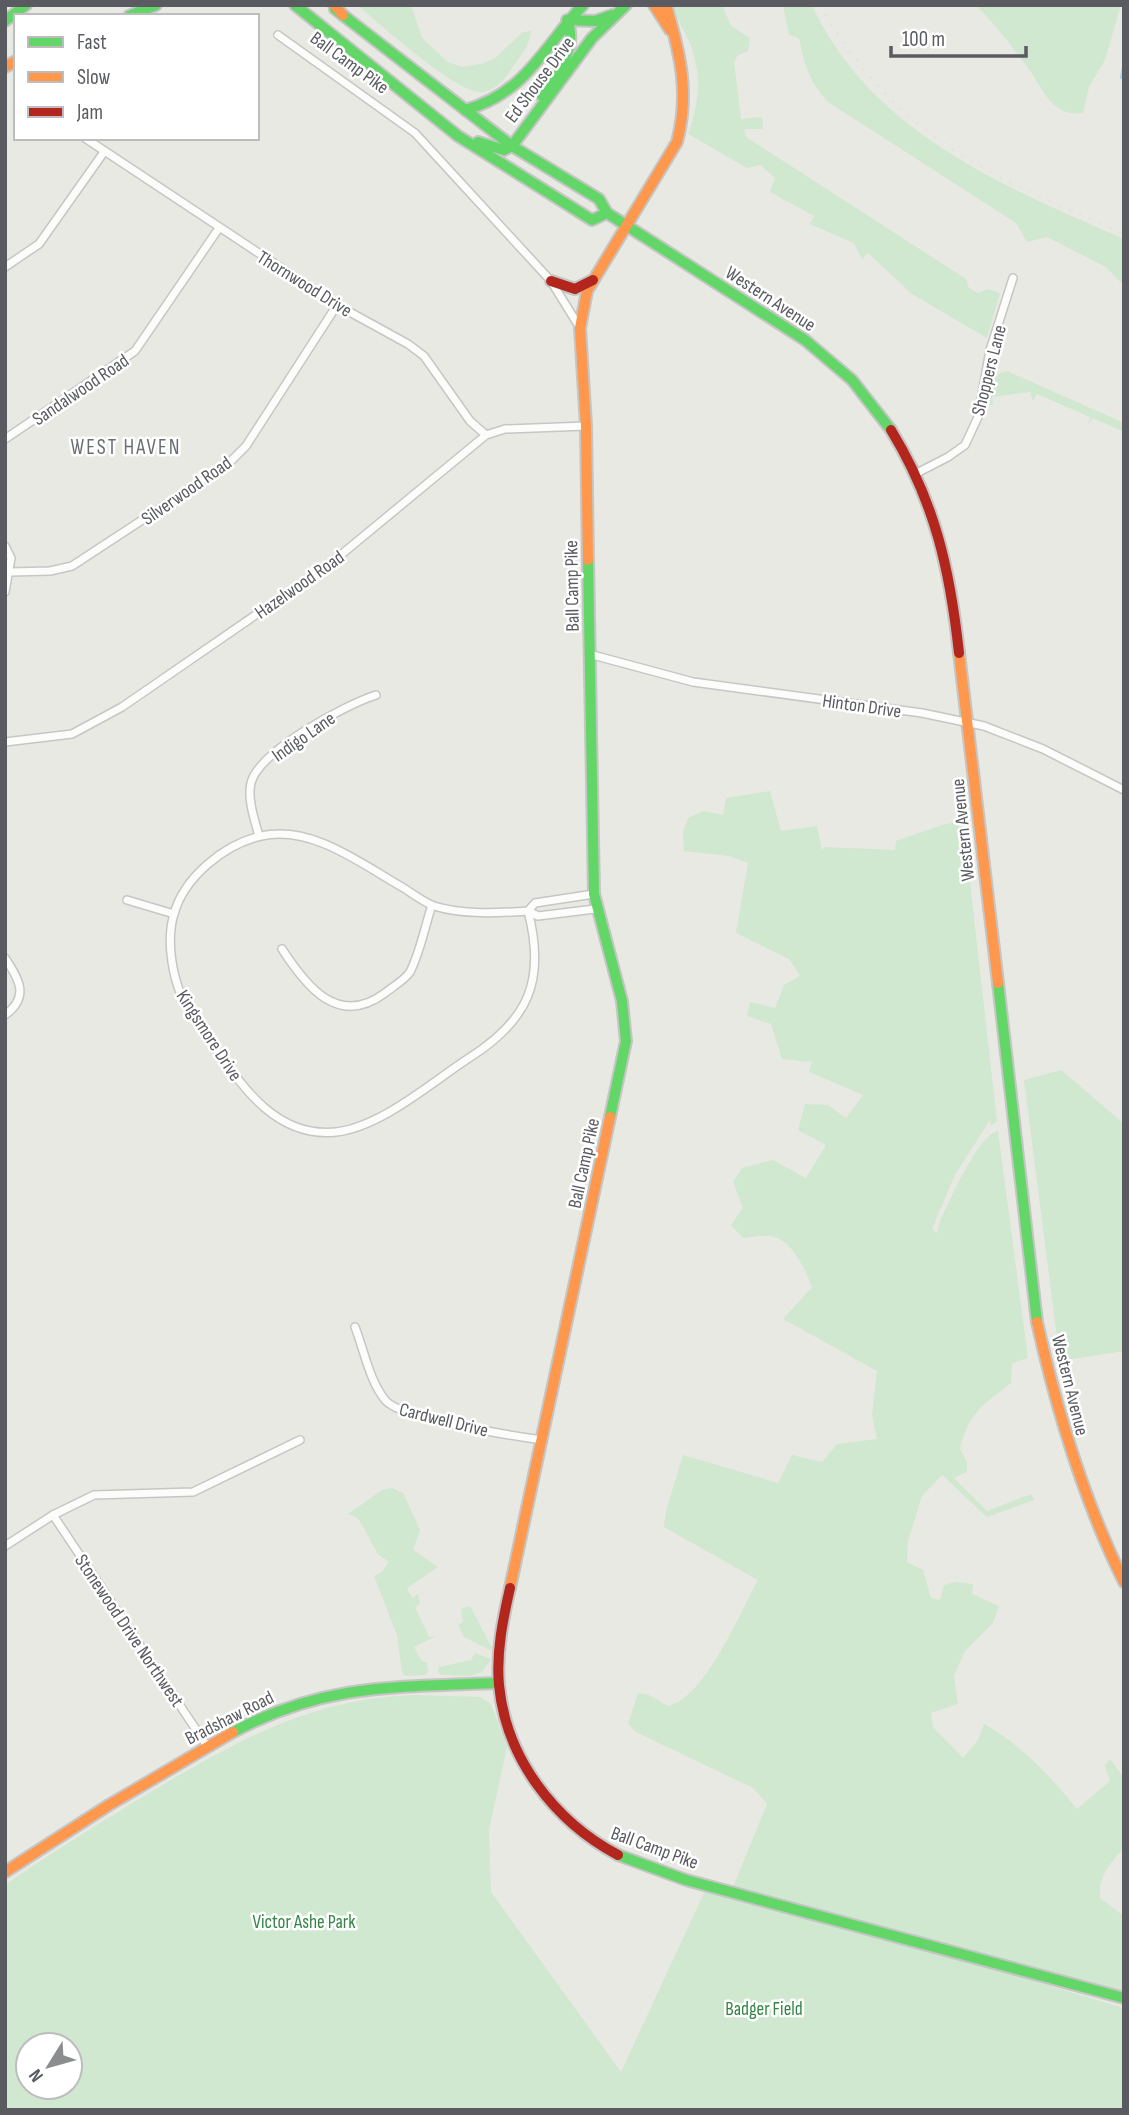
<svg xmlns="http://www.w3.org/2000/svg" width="1129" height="2115" viewBox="0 0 1129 2115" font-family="'Sofia Sans Condensed',sans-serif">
<rect width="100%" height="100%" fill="#e9e9e3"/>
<g fill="#d0e7d0" fill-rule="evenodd">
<path d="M357,5H411L422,38L448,62L462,67L481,64L495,58L523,32L531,31C530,45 520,57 512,68C506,79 492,94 479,92C453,90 380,24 357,5Z"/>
<path d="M673,5H722L731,26L750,38L748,51L738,55L734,62L741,119L762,117L763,129H744L746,137L966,279L969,288L978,293L987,289L1000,293L987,338L912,294L868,253L862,259L854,243L810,224L814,216L770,192L775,178L760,165L747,168L688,134C699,104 702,77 691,46C686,32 676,20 673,5Z"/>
<path d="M783,5H812C870,132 1005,187 1124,239V286L1106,267L1047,237L1027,242L1016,223L828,102C809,82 804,63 799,38L789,35Z"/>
<path d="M975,5H1121L1105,60L1089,87L1083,113C1050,117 1044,89 1028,68C1014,49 993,21 975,5Z"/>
<path d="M1007,371L1124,423V432L1093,418L1088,425L1090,417L1037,394L1033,401L1030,392L992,397L993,405H989C986,391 990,374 1007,371Z"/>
<path d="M770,791L781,831L817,826L822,851L824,847L895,850L896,841L942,825L963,821L997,1121L991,1126L990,1120L955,1175L932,1229L937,1233L940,1221C950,1201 978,1134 998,1131L1028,1358L1012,1363L1011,1383C984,1404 968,1413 960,1449L967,1462V1472L954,1478L987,1511L1031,1494L1034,1500L987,1517L942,1475L922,1496L908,1541L907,1562L923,1570L931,1598L940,1600L944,1585L956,1582L973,1584L972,1594L999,1606L993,1623L965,1651L959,1664L954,1676L958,1704L931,1713L933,1727L963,1758L978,1740L984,1724C1023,1746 1049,1775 1077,1809L1110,1781L1105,1766L1110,1759L1124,1778V1848C1110,1863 1098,1877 1100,1898L1124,1916V1993L733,1887L767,1804L753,1788L636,1732L628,1724L638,1693L649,1695L668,1706C705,1698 740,1612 758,1580L664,1527L666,1511L683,1455L778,1483L792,1455L822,1462L837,1444L877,1439L872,1415L877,1371L783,1319L812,1287C805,1269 793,1241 771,1236C763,1235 752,1237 743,1238L731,1225L743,1208L733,1182L742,1168L773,1160L806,1178L826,1145L798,1130L805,1104L828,1105L846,1118L863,1095L809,1072L812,1062L782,1059L771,1024L747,1016L750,1002L775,1008L784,985L800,976L789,959L736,933L748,863L729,856L684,851L683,832L688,818L703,811L723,815L726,798Z"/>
<path d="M1061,1070L1124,1124V1351L1060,1361L1024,1080Z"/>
<path d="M392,1488L403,1493L420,1530L413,1550L438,1567L407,1588L412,1598L418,1594L420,1604L415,1607L429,1637L436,1636L414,1647L421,1660L427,1663L428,1672L425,1675L405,1676L402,1672L397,1635L374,1576L382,1572L389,1562L378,1554L358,1518L348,1514L382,1490Z"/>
<path d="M470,1606L492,1648L490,1650L464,1637L458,1625L463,1622L461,1609Z"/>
<path d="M475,1653L491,1659L482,1672L470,1676L441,1675L438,1672L439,1667L471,1660Z"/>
<path d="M416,1695L480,1697L491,1704L507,1747L489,1830L491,1892L621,2072L708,1884L1124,2008V2110H5V1885C52,1852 100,1823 149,1793C237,1741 311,1698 416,1695ZM28,2045H70V2087H28Z"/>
</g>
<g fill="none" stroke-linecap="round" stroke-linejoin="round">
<path stroke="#b4d0f7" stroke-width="2.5" d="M1121,78L1124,63"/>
<g stroke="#c6c7c5" stroke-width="10">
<g id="street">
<path d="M278,35L415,133L551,281L580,328"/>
<path d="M85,138L337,305L408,344L424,356L470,421L486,435"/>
<path d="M5,267L39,244L104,152"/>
<path d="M5,439L135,351L219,228"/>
<path d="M915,474L948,457L965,445L978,417L990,350L1013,278"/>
<path d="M5,546L11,558L5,592"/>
<path d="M10,572L50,571L72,566L229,463L246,446L337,305"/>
<path d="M589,654L693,682L922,713L984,726L1043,749L1124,790"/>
<path d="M5,742L72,734L122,707L331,563L486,435L505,429L586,426"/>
<path d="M259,836C255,821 247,799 251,783C259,751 345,705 376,695"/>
<path d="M127,900L174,914"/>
<path d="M528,911C546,980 529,1020 469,1058C432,1082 381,1127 336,1132C279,1138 245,1091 217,1050C203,1029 186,1010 178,987C171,966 167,936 174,914C184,877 225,844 261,836C312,825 360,863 402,887C412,893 423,902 434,906C463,915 498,913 528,911L538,916L595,909"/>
<path d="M528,911L535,903L594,894"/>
<path d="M282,949C306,986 338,1028 385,993C392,987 405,980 410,972C420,953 425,926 432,905"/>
<path d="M5,958C19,979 30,997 5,1015"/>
<path d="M355,1327C364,1350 370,1383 386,1401C402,1419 514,1436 542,1440"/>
<path d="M53,1515L207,1746"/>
<path d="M5,1546L53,1515L94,1495L193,1492L300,1440"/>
</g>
</g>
<g stroke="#c4c5c4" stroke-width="14">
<g id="fast">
<path d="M295,5L458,136L592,220L607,213"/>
<path d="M335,9L512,146L599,199L607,213L805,340L852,380L891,430"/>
<path d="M129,16L156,5"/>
<path d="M5,21L26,5"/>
<path d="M542,96C556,71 579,50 567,20L595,21L612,15"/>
<path d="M465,110C526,93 543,48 583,5"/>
<path d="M478,142L504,150L512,146"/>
<path d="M512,146L592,38L626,5"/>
<path d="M588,560L594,894L622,1001L626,1041L610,1117"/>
<path d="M998,983L1037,1322"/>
<path d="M233,1732C325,1683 398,1687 498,1683"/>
<path d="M618,1855L686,1880L1124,1998"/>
</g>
</g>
<g stroke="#c4c5c4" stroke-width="14">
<g id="slow">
<path d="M334,5L343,15"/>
<path d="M654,5L670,30"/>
<path d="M5,67L16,61"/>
<path d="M588,560L586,426L580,328L587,291L677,142C690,93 680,53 666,5"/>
<path d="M959,653L998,983"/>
<path d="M1037,1322C1057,1412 1083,1499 1124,1582"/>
<path d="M510,1588L610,1117"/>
<path d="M5,1872L109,1805L233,1732"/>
</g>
</g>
<g stroke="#c4c5c4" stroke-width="14">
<g id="jam">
<path d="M551,281L575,289L593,280"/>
<path d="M891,430C935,502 950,570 959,653"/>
<path d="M510,1588C503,1619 496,1652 499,1685C506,1758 554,1821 618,1855"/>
</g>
</g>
<use href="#street" stroke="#fcfcfb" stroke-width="7"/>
<use href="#fast" stroke="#63d668" stroke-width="10"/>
<use href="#slow" stroke="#ff974d" stroke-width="10"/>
<use href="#jam" stroke="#b3261e" stroke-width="10"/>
<path stroke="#e2e2e1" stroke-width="2.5" stroke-dasharray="2 9" stroke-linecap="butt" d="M819,5C899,140 987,174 1124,234"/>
</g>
<g text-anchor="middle" stroke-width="5" stroke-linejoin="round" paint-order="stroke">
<g font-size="19" fill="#595b61" stroke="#fff">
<text transform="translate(350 62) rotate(36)" y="7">Ball Camp Pike</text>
<text transform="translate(539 79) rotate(-53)" y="7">Ed Shouse Drive</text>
<text transform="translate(305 283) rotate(32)" y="7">Thornwood Drive</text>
<text transform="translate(771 298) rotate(33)" y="7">Western Avenue</text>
<text transform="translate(988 370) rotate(-76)" y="7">Shoppers Lane</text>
<text transform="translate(80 389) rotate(-34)" y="7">Sandalwood Road</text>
<text transform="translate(186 490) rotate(-35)" y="7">Silverwood Road</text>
<text transform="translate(299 584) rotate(-35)" y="7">Hazelwood Road</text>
<text transform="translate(571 586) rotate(-91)" y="7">Ball Camp Pike</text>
<text transform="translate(862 705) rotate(8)" y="7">Hinton Drive</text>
<text transform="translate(303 736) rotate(-35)" y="7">Indigo Lane</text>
<text transform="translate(962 830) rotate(-96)" y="7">Western Avenue</text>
<text transform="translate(210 1035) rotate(57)" y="7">Kingsmore Drive</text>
<text transform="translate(583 1163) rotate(-78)" y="7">Ball Camp Pike</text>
<text transform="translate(1071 1385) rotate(76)" y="7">Western Avenue</text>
<text transform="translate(444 1419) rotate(14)" y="7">Cardwell Drive</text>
<text transform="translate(130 1630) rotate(56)" y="7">Stonewood Drive Northwest</text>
<text transform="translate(229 1717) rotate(-27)" y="7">Bradshaw Road</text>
<text transform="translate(655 1847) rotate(20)" y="7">Ball Camp Pike</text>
</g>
<g font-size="19" fill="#348544" stroke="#fff">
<text x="304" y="1928">Victor Ashe Park</text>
<text x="764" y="2015">Badger Field</text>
</g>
<g font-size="21" letter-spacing="2" fill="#6a6d73" stroke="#fff">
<text x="126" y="454">WEST HAVEN</text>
</g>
</g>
<rect width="1129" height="2115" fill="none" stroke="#595b61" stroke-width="14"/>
<rect x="14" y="14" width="245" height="126" fill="#ffffff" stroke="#bdbdc0" stroke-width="2"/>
<rect x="28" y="37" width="35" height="10" fill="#63d668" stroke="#bdbdc0" stroke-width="2"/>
<text x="77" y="49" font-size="21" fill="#595b61">Fast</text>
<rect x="28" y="72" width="35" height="10" fill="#ff974d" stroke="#bdbdc0" stroke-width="2"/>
<text x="77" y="84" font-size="21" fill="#595b61">Slow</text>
<rect x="28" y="107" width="35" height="10" fill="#b3261e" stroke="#bdbdc0" stroke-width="2"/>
<text x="77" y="119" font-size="21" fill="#595b61">Jam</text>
<g transform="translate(49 2066) rotate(233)"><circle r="33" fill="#ffffff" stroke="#bdbdc0" stroke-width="2"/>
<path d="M0-5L12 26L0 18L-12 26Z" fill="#8b8d8e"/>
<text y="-10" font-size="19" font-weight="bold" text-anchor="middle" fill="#595b61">N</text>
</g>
<path d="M891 46v10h135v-10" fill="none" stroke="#595b61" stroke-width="3.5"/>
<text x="902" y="46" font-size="21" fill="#595b61" stroke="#ffffff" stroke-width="5" paint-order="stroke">100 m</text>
</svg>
